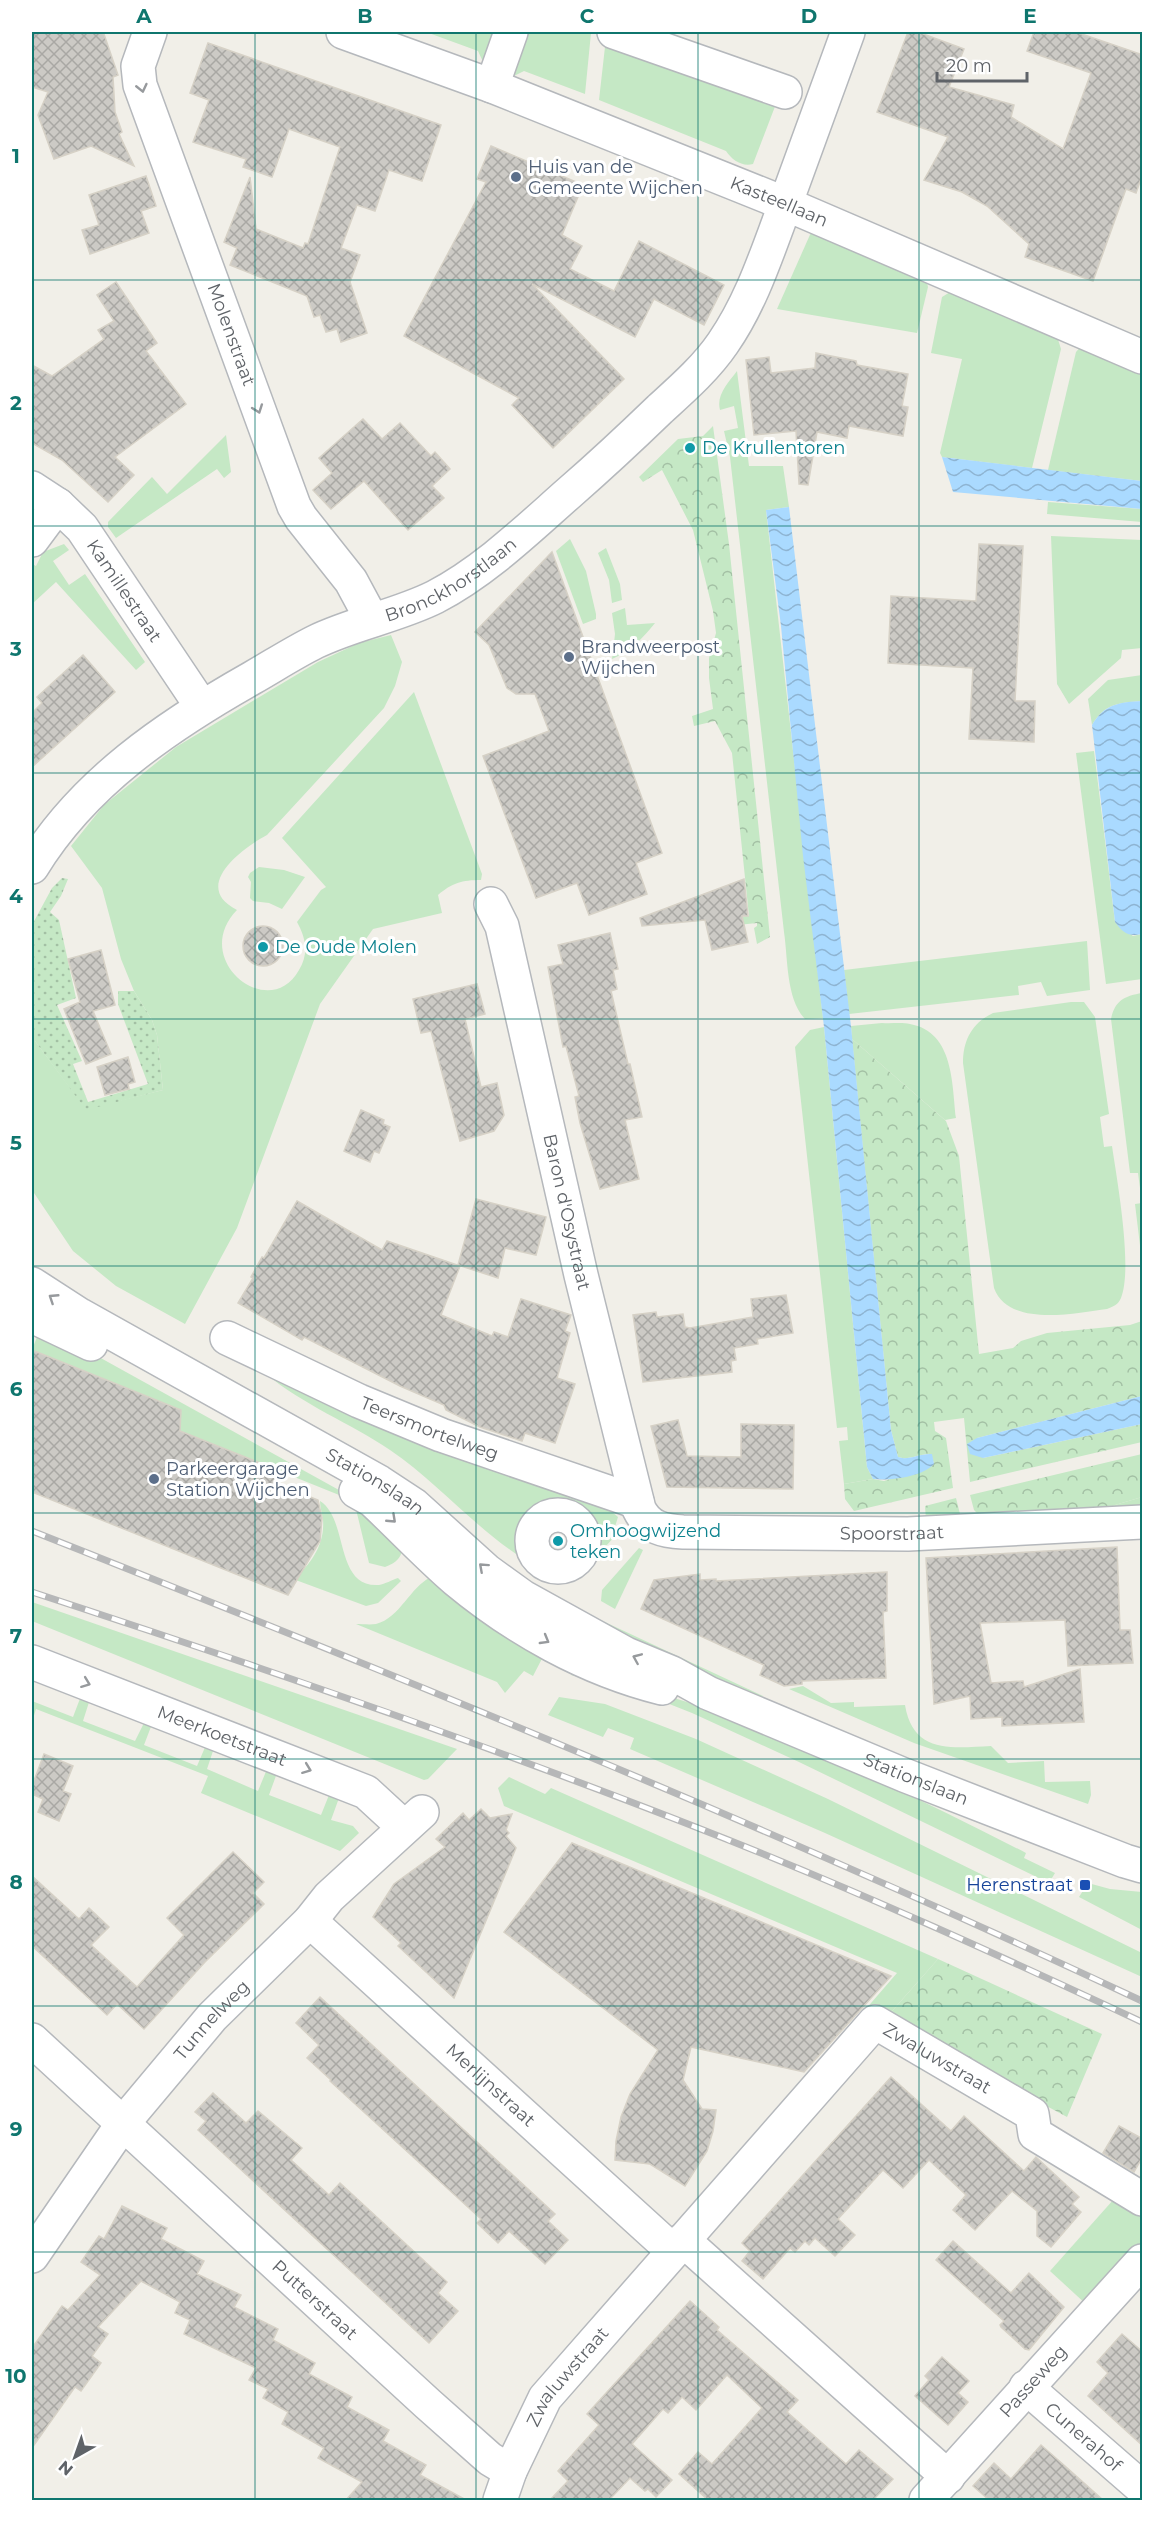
<svg xmlns="http://www.w3.org/2000/svg" width="1174" height="2532" viewBox="0 0 1174 2532" font-family="Montserrat,sans-serif">
<defs>
<pattern id="forest-crowns" width="20" height="18" patternUnits="userSpaceOnUse" patternTransform="scale(1.5)"><rect width="20" height="18" fill="#c5e8c5"/><path d="M2 6a3 3 0 1 1 6 0M12 15a3 3 0 1 1 6 0" fill="none" stroke="#a3c0a4"/></pattern>
<pattern id="garden-dots" width="8" height="8" patternUnits="userSpaceOnUse" patternTransform="scale(1.5)"><rect width="8" height="8" fill="#c5e8c5"/><path d="M2 2h.1M6 6h.1" fill="none" stroke="#a3c0a4" stroke-width="1.8" stroke-linecap="round"/></pattern>
<pattern id="water-waves" width="16" height="10" patternUnits="userSpaceOnUse" patternTransform="scale(1.5)"><rect width="16" height="10" fill="#aadaff"/><path d="M0 5q4-4 8 0t8 0" fill="none" stroke="#8eb4d2"/></pattern>
<pattern id="building-cross-hatch" width="8" height="8" patternUnits="userSpaceOnUse" patternTransform="scale(1.5)"><rect width="8" height="8" fill="#cccac5"/><path d="M0 0l8 8M0 8l8-8" fill="none" stroke="#a9a8a4"/></pattern>
</defs>
<rect width="100%" height="100%" fill="#f1efe8"/>
<g fill="#c5e8c5">
<path d="M426,32H503L484,64L478,51Z"/>
<path d="M520,32L591,33L585,94L524,71L514,76L508,74Z"/>
<path d="M606,38L779,96L753,164C742,167 732,160 726,151L599,100Z"/>
<path d="M813,228L926,279L928,287L917,333L777,309Z"/>
<path d="M955,289L1055,330L1061,349L1032,468L942,457L940,453L962,359L931,353L942,297Z"/>
<path d="M1083,344L1142,368V481L1048,470L1076,352Z"/>
<path d="M737,371L749,466H783L789,507L766,510L823,1018L805,1019C786,999 788,959 784,932L730,457L724,431L738,428L734,406L720,410C716,395 728,383 737,371Z"/>
<path d="M226,435L231,472L224,478L217,469L116,538L108,527V522L152,477L167,494Z"/>
<path d="M1048,502L1142,509V522L1047,514Z"/>
<path d="M1051,536L1142,540V648L1122,650L1121,658L1069,704L1057,684Z"/>
<path d="M570,539L586,571L596,614V619L583,624L556,551Z"/>
<path d="M64,544L69,550L53,561L69,585L85,574L145,662L136,670L56,582L32,604V564L36,566L43,552Z"/>
<path d="M606,548L620,584L622,600L612,603L609,580L598,553Z"/>
<path d="M625,608L627,625L655,623C643,638 631,651 612,659L615,634L612,613Z"/>
<path d="M391,635L402,662L395,686L384,708L267,835C241,849 191,887 237,910C189,959 269,1024 299,970C309,954 306,938 297,922L321,890L326,887L282,838L414,692L482,874L481,880C462,880 452,883 438,895L442,913L373,929L320,1004L237,1228L185,1324L116,1286L73,1251L32,1190V1037L86,1109L163,1090L157,1035L152,1020L134,991L121,959L102,888L71,846L104,805L176,747L318,662L359,643Z"/>
<path d="M1142,675V701C1119,703 1105,703 1092,725L1088,699L1108,680Z"/>
<path d="M1094,751L1115,922L1133,936L1142,934V979L1106,984L1076,753Z"/>
<path d="M259,867L284,870L305,877L282,909L269,903L253,901L250,898L251,882L248,877L250,873Z"/>
<path d="M1087,941L1090,990L1047,996L1041,982L1018,986L1019,995L849,1014L844,970Z"/>
<path d="M1142,993V1262L1135,1204L1142,1203L1138,1173H1130L1111,1019C1115,1000 1125,996 1142,993Z"/>
<path d="M1071,1002H1084L1095,1017L1109,1114L1100,1117L1104,1147L1112,1146C1117,1180 1133,1268 1121,1298C1118,1305 1114,1306 1107,1309C1075,1313 1009,1328 994,1288L963,1063C963,1040 972,1023 993,1013Z"/>
<path d="M882,1023C891,1024 901,1022 910,1024C954,1032 952,1084 956,1118L945,1120L852,1039L851,1026Z"/>
<path d="M824,1027L867,1467L873,1479L844,1484L839,1441L848,1440L847,1427L837,1428L795,1047L810,1030Z"/>
<path d="M40,1329L70,1341L357,1500C374,1512 429,1551 385,1567L369,1563L354,1501L180,1431L181,1410L32,1350Z"/>
<path d="M265,1373L611,1511L618,1517L614,1530L617,1534L594,1559C618,1479 493,1491 522,1558C474,1527 437,1482 390,1450C350,1423 303,1405 265,1373Z"/>
<path d="M1142,1497V1512L1107,1510L1115,1505Z"/>
<path d="M320,1501C349,1519 334,1588 379,1585C385,1584 392,1580 398,1578L401,1581L378,1603L366,1606L293,1579C311,1565 325,1544 323,1520C322,1513 320,1507 320,1501Z"/>
<path d="M639,1548L643,1550L615,1609L601,1601L602,1590Z"/>
<path d="M431,1577L547,1649L533,1676L524,1671L505,1693L497,1682L356,1624C362,1624 370,1625 376,1624C400,1618 410,1587 431,1577Z"/>
<path d="M32,1602L457,1749L428,1779L424,1780L32,1621Z"/>
<path d="M592,1616L763,1696L762,1698L587,1626Z"/>
<path d="M572,1670C624,1685 678,1697 729,1716C830,1756 929,1803 1026,1853L1024,1858L1055,1873L1049,1883L799,1762L692,1713L644,1694L571,1675Z"/>
<path d="M803,1686L831,1703L854,1702V1707L905,1705C913,1754 952,1748 991,1746L1008,1763L1044,1761L1045,1782L1090,1781L1091,1795L1088,1804L914,1743L789,1689Z"/>
<path d="M81,1696L90,1699L83,1721L135,1741L145,1721L152,1724L144,1745L197,1766L206,1745L214,1748L207,1769L258,1791L267,1769L277,1773L269,1795L321,1815L329,1795L339,1798L331,1820L353,1826L359,1833L340,1851L201,1793L208,1776L36,1709L32,1722V1701L73,1717Z"/>
<path d="M559,1697L605,1704L696,1739L828,1799L1142,1953V1977L825,1833L630,1749L634,1738L608,1728L603,1737L548,1715Z"/>
<path d="M509,1777L545,1794L551,1788L938,1959L885,2019L865,2010L897,1973L504,1806L498,1788Z"/>
<path d="M1088,1883L1110,1889L1142,1892V1930L1079,1897Z"/>
<path d="M1114,2199L1142,2216V2245L1087,2305L1050,2271Z"/>
</g>
<g fill="url(#forest-crowns)">
<path d="M713,426L729,544L770,937L757,944L754,928L757,926V923L728,926L727,918L749,916L732,753L715,721L694,726L692,716L713,709L709,678V658L716,633L713,611L693,530L662,470L643,482L639,477L678,439L703,436Z"/>
<path d="M852,1039L946,1121L959,1156L979,1354L1013,1348L1021,1341L1047,1333L1130,1325L1142,1321V1396L977,1438L983,1458L1142,1424V1442L970,1482L964,1418L934,1422L935,1431L946,1438L953,1488L854,1511L845,1499L844,1484L873,1479L884,1481L934,1464L931,1454C920,1453 908,1461 898,1457L891,1430Z"/>
<path d="M1142,1454V1497L1115,1505L1107,1510L983,1519L974,1510L970,1495Z"/>
<path d="M956,1498L961,1518L926,1520L925,1506Z"/>
<path d="M938,1959L1102,2034L1067,2117L885,2019Z"/>
</g>
<path fill="url(#garden-dots)" d="M62,878L68,879L61,896L50,912L59,920L76,998L57,1005L82,1061L73,1064L88,1102L148,1084L118,1004V991H134L152,1020L157,1035L163,1090L86,1110L32,1037V925L52,888Z"/>
<g fill="url(#water-waves)">
<path d="M942,457L1142,481V509L953,492Z"/>
<path d="M789,507L851,1026L891,1430L898,1457C908,1461 920,1453 932,1454L934,1464C922,1477 890,1481 873,1479L867,1467L824,1027L803,856L781,626L766,510Z"/>
<path d="M1142,701V934C1129,937 1123,933 1115,922L1092,725C1104,704 1120,702 1142,701Z"/>
<path d="M1142,1396V1424L983,1458L970,1454L967,1444L977,1438Z"/>
</g>
<g fill="url(#building-cross-hatch)" stroke="#d6d1c6" stroke-width="1.5">
<path d="M32,32H97L104,34L118,75L113,77L115,112L122,132L119,134L134,166L91,146L54,159L38,115L48,92L32,87Z"/>
<path d="M908,32H918L964,49L949,87L1014,105L1011,117L1063,149L1091,73L1027,51L1034,32H1076L1143,55V173L1136,193L1126,189L1093,281L1025,257L1029,244L987,206L962,192L924,180L948,137L877,112Z"/>
<path d="M208,43L441,125L422,181L389,170L375,211L357,205L341,248L360,255L350,282L367,333L341,342L337,329L326,332L320,315L314,317L307,296L230,265L237,248L224,242L250,177L256,229L303,248L305,243L308,244L340,147L289,129L272,177L243,167L246,159L193,142L209,100L190,93Z"/>
<path d="M491,146L583,185L562,235L582,246L570,269L614,291L639,241L724,285L704,325L654,299L635,337L532,284L624,379L553,448L512,405L519,398L404,336L486,182L477,179Z"/>
<path d="M146,176L156,206L141,211L149,233L90,254L82,230L99,225L89,195Z"/>
<path d="M116,282L157,343L146,351L186,404L115,457L134,475L108,502L62,460L32,443V365L52,376L104,339L98,330L114,321L97,295Z"/>
<path d="M816,353L856,361L857,365L908,374L902,406L908,407L903,436L849,426L847,438L817,432L808,485L799,484L796,431L754,435L746,360L769,357L771,373L815,368Z"/>
<path d="M363,419L382,439L400,423L431,456L435,452L450,469L432,486L444,498L408,530L364,481L331,509L313,490L332,473L319,458Z"/>
<path d="M979,544L1023,546L1015,701H1035L1034,742L969,739L973,668L888,663L891,596L976,601Z"/>
<path d="M552,552L662,853L636,863L647,894L589,915L577,883L536,898L483,756L549,731L535,694H516L507,688L489,645L475,632Z"/>
<path d="M83,655L115,692L32,767V713L42,703L37,697Z"/>
<path d="M744,879L748,916H742L748,942L712,950L705,920L642,926L640,918Z"/>
<circle cx="263" cy="946" r="20"/>
<path d="M610,933L618,969L613,970L617,989L611,991L628,1064H630L642,1117L625,1120L639,1179L600,1189L580,1123L575,1097L579,1096L566,1046L563,1047L548,967L563,964L558,945Z"/>
<path d="M101,950L115,1005L93,1011L111,1054L86,1064L64,1009L80,1002L68,959Z"/>
<path d="M477,984L485,1014L465,1019L481,1087L497,1083L504,1115L494,1131L460,1141L431,1031L421,1033L413,999Z"/>
<path d="M128,1057L135,1082L128,1084L129,1089L105,1095L97,1067Z"/>
<path d="M361,1110L384,1120L383,1124L390,1127L379,1153L374,1151L370,1162L344,1151Z"/>
<path d="M476,1199L546,1217L536,1255L505,1248L498,1278L458,1265Z"/>
<path d="M297,1201L382,1250L387,1241L460,1266L441,1315L492,1336L494,1332L508,1337L521,1299L571,1315L565,1331L570,1333L557,1378L575,1384L555,1443L525,1433L522,1441L480,1427L446,1410L444,1405L400,1386L304,1337L302,1340L238,1303L253,1278L251,1277L262,1257L264,1258Z"/>
<path d="M786,1295L793,1333L757,1339L758,1344L734,1348L736,1360L731,1361L732,1372L643,1382L633,1315L656,1312L657,1317L683,1314L685,1327L690,1328L753,1317L751,1299Z"/>
<path d="M32,1350L181,1410L180,1431L280,1471L275,1483L318,1500L322,1518L320,1541L288,1595L32,1492Z"/>
<path d="M678,1420L687,1456L741,1457V1424L794,1425L793,1489L667,1487L651,1426Z"/>
<path d="M1117,1547L1120,1630H1130L1133,1663L1068,1666L1065,1620L980,1623L991,1683L1023,1681L1024,1687L1080,1669L1084,1722L1002,1726V1717L971,1719L970,1696L934,1704L926,1558Z"/>
<path d="M887,1572V1611L883,1612L886,1678L802,1681V1684L784,1686L760,1675L764,1665L641,1609L654,1580L700,1574V1580L716,1579V1581Z"/>
<path d="M44,1754L73,1766L63,1791L71,1794L59,1821L38,1812L43,1799L32,1794V1786Z"/>
<path d="M481,1809L490,1818L512,1814L506,1830L509,1833L506,1836L516,1848L454,1998L398,1946L401,1943L373,1917L394,1884L445,1847L436,1839L463,1813L469,1820Z"/>
<path d="M572,1843L891,1976L804,2072L691,2047L683,2080L702,2109L716,2110L713,2131L707,2151L685,2186L650,2164L615,2160L616,2141L621,2117L630,2094L658,2050L504,1932Z"/>
<path d="M233,1852L264,1882L253,1893L264,1904L205,1962L144,2029L117,2004L107,2015L32,1946V1876L79,1919L89,1908L109,1927L91,1945L137,1987L184,1935L167,1918Z"/>
<path d="M320,1997L555,2214L548,2221L568,2240L545,2264L509,2231L498,2243L477,2223L481,2219L330,2081L331,2080L307,2058L319,2045L296,2023Z"/>
<path d="M891,2077L951,2131L964,2116L1024,2171L1036,2157L1079,2197L1072,2204L1081,2212L1051,2247L1037,2236V2211L1012,2191L975,2230L953,2210L966,2195L929,2160L903,2188L883,2170L838,2219L855,2235L835,2256L815,2238L809,2245L805,2241L795,2252L790,2248L763,2279L742,2261L750,2251L742,2243Z"/>
<path d="M213,2093L246,2123L258,2111L302,2148L291,2160L329,2195L340,2183L447,2282L438,2293L458,2311L429,2343L198,2130L206,2121L195,2112Z"/>
<path d="M1119,2126L1143,2139V2156L1134,2172L1103,2153Z"/>
<path d="M122,2206L167,2228L161,2239L204,2261L197,2274L241,2295L234,2307L278,2329L273,2340L315,2363L309,2374L352,2397L347,2407L389,2430L383,2441L426,2465L420,2475L466,2500H346L362,2482L318,2458L324,2448L282,2424L288,2412L263,2398L268,2389L249,2380L256,2368L184,2334L190,2320L175,2313L180,2302L141,2281L98,2327L108,2334L92,2356L101,2363L81,2391L75,2387L32,2448V2348L62,2306L68,2310L100,2275L81,2262L99,2236L104,2239Z"/>
<path d="M953,2241L1011,2293L1029,2273L1064,2307L1029,2350L1025,2349L1001,2327L1000,2325L1004,2321L936,2260Z"/>
<path d="M690,2301L719,2327L717,2330L798,2400L787,2412L846,2464L859,2450L893,2479L873,2500H708L679,2474L698,2452L712,2464L762,2408L727,2375L696,2410L682,2397L668,2413L663,2409L632,2444L672,2480L656,2497L648,2489L645,2491L630,2478L609,2500H550L568,2481L558,2471L599,2425L587,2414Z"/>
<path d="M1122,2334L1143,2352V2446L1088,2396L1108,2373L1097,2362Z"/>
<path d="M942,2357L969,2381L958,2393L968,2402L948,2425L915,2396L929,2380L925,2376Z"/>
<path d="M1041,2445L1065,2466L1103,2500H989L973,2486L994,2463L1011,2479Z"/>
</g>
<g fill="none" stroke-linecap="round" stroke-linejoin="round">
<g stroke="#b5b8bc" stroke-width="36">
<g id="minor">
<path id="s1" d="M150,32L138,66L140,85L294,506L301,518L351,581L372,620"/>
<path id="s2" d="M343,32L492,86L786,204L1142,357"/>
<path d="M614,32L785,92"/>
<path d="M492,86L511,32"/>
<path id="s3" d="M32,488L58,505L82,528L202,707"/>
<path d="M32,540L58,505"/>
<path id="s4" d="M32,867C83,783 167,726 252,678C273,666 293,653 315,642C354,623 397,616 435,597C485,571 528,529 570,492C601,465 631,437 660,409C682,389 706,368 723,343C750,304 765,259 781,216C804,154 826,93 848,32"/>
<path id="s5" d="M491,904L502,926L581,1275L639,1509C648,1528 664,1531 683,1532L908,1534L1142,1522"/>
<path id="s6" d="M32,1284L80,1315L379,1482L414,1505L487,1571L523,1597L626,1654L672,1673L708,1693L904,1775L1125,1861L1142,1866"/>
<path d="M32,1316L91,1344"/>
<path id="s7" d="M227,1338L359,1401L441,1435L637,1502"/>
<path d="M356,1491L372,1500C400,1526 427,1555 456,1580C515,1629 586,1669 662,1688"/>
<circle cx="558" cy="1541" r="26"/>
<path id="s8" d="M32,1662L366,1792L404,1827"/>
<path id="s9" d="M310,1921L673,2251"/>
<path id="s10" d="M32,2040L428,2404L490,2459L510,2471"/>
<path d="M683,2240L948,2477"/>
<path id="s11" d="M32,2256L124,2122L212,2017L310,1921L329,1897L422,1812"/>
<path id="s12" d="M1026,2387L1142,2488"/>
<path id="s13" d="M500,2500L510,2471L545,2398L875,2022L1032,2114L1035,2134L1142,2199"/>
<path id="s14" d="M926,2500L1142,2261"/>
</g>
</g>
<use href="#minor" stroke="#fff" stroke-width="33"/>
<g stroke="#b6b7b8" stroke-width="7">
<g id="rail">
<path d="M32,1531C406,1679 778,1830 1142,2001"/>
<path d="M32,1592C265,1668 497,1748 726,1839C867,1895 1005,1958 1142,2022"/>
</g>
</g>
<use href="#rail" stroke="#fff" stroke-width="4.5" stroke-dasharray="14" stroke-linecap="butt"/>
</g>
<defs><path id="oneway-chevron" d="M-2-3.5L2.5 0L-2 3.5" fill="none" stroke-width="1.6" stroke-linecap="round" stroke-linejoin="round" transform="scale(1.5)"/></defs>
<g stroke="#979a9d">
<use href="#oneway-chevron" transform="translate(142 88) rotate(77)"/>
<use href="#oneway-chevron" transform="translate(258 409) rotate(70)"/>
<use href="#oneway-chevron" transform="translate(53 1298) rotate(-147)"/>
<use href="#oneway-chevron" transform="translate(392 1519) rotate(43)"/>
<use href="#oneway-chevron" transform="translate(483 1567) rotate(-138)"/>
<use href="#oneway-chevron" transform="translate(545 1640) rotate(30)"/>
<use href="#oneway-chevron" transform="translate(637 1658) rotate(-157)"/>
<use href="#oneway-chevron" transform="translate(86 1683) rotate(21)"/>
<use href="#oneway-chevron" transform="translate(307 1769) rotate(21)"/>
</g>
<path fill="none" stroke="#0f766e" stroke-width="1.5" stroke-opacity="0.55" d="M255,32V2500M476,32V2500M698,32V2500M919,32V2500M32,280H1142M32,526H1142M32,773H1142M32,1019H1142M32,1266H1142M32,1513H1142M32,1759H1142M32,2006H1142M32,2252H1142"/>
<g fill="#5c6f8a" stroke="#fff" stroke-width="2">
<circle cx="516" cy="177" r="6"/>
<circle cx="569" cy="657" r="6"/>
<circle cx="154" cy="1479" r="6"/>
</g>
<g fill="#0f9aa8" stroke="#fff" stroke-width="2">
<circle cx="690" cy="448" r="6"/>
<circle cx="263" cy="947" r="6"/>
<circle cx="558" cy="1541" r="6"/>
</g>
<rect fill="#1a4fb4" stroke="#fff" stroke-width="2" x="1079" y="1879" width="12" height="12" rx="3"/>
<g text-anchor="middle" stroke-width="6" stroke-linejoin="round" paint-order="stroke">
<g font-size="18" fill="#4e5e75" stroke="#fff" text-anchor="start">
<text x="528" y="173">Huis van de<tspan x="528" dy="21">Gemeente Wijchen</tspan></text>
<text x="581" y="653">Brandweerpost<tspan x="581" dy="21">Wijchen</tspan></text>
<text x="166" y="1475">Parkeergarage<tspan x="166" dy="21">Station Wijchen</tspan></text>
</g>
<g font-size="18" fill="#5f6368" stroke="#fff">
<text dy="6" stroke="none"><textPath href="#s2" startOffset="468">Kasteellaan</textPath></text>
<text dy="6" stroke="none"><textPath href="#s1" startOffset="321">Molenstraat</textPath></text>
<text dy="6" stroke="none"><textPath href="#s4" startOffset="516">Bronckhorstlaan</textPath></text>
<text dy="6" stroke="none"><textPath href="#s3" startOffset="140">Kamillestraat</textPath></text>
<text dy="6" stroke="none"><textPath href="#s5" startOffset="318">Baron d'Osystraat</textPath></text>
<text dy="6" stroke="none"><textPath href="#s7" startOffset="222">Teersmortelweg</textPath></text>
<text dy="6" stroke="none"><textPath href="#s6" startOffset="396">Stationslaan</textPath></text>
<text dy="6" stroke="none"><textPath href="#s5" startOffset="885">Spoorstraat</textPath></text>
<text dy="6" stroke="none"><textPath href="#s8" startOffset="204">Meerkoetstraat</textPath></text>
<text dy="6" stroke="none"><textPath href="#s6" startOffset="1018">Stationslaan</textPath></text>
<text dy="6" stroke="none"><textPath href="#s11" startOffset="297">Tunnelweg</textPath></text>
<text dy="6" stroke="none"><textPath href="#s13" startOffset="684">Zwaluwstraat</textPath></text>
<text dy="6" stroke="none"><textPath href="#s9" startOffset="244">Merlijnstraat</textPath></text>
<text dy="6" stroke="none"><textPath href="#s10" startOffset="384">Putterstraat</textPath></text>
<text dy="6" stroke="none"><textPath href="#s13" startOffset="142">Zwaluwstraat</textPath></text>
<text dy="6" stroke="none"><textPath href="#s14" startOffset="160">Passeweg</textPath></text>
<text dy="6" stroke="none"><textPath href="#s12" startOffset="76">Cunerahof</textPath></text>
</g>
<g font-size="18" fill="#0d838f" stroke="#fff" text-anchor="start">
<text x="702" y="454">De Krullentoren</text>
<text x="275" y="953">De Oude Molen</text>
<text x="570" y="1537">Omhoogwijzend<tspan x="570" dy="21">teken</tspan></text>
</g>
<g font-size="18" fill="#164399" stroke="#fff" text-anchor="end">
<text x="1073" y="1891">Herenstraat</text>
</g>
</g>
<rect width="1174" height="2532" fill="none" stroke="#ffffff" stroke-width="66"/>
<g transform="translate(75 2457) rotate(220)" stroke="#ffffff" stroke-width="4.5" paint-order="stroke">
<path d="M0-4.5L10 22L0 15L-10 22Z" fill="#5f6368"/>
<text y="-9" font-size="16" font-weight="bold" text-anchor="middle" fill="#5f6368">N</text>
</g>
<path d="M937 72v9h90v-9" fill="none" stroke="#5f6368" stroke-width="3"/>
<text x="946" y="72" font-size="18" fill="#5f6368" stroke="#ffffff" stroke-width="4.5" paint-order="stroke">20 m</text>
<rect x="33" y="33" width="1108" height="2466" fill="none" stroke="#0f766e" stroke-width="2"/>
<g font-size="20" text-anchor="middle" font-weight="bold" fill="#0f766e">
<text x="144" y="23">A</text>
<text x="365" y="23">B</text>
<text x="587" y="23">C</text>
<text x="809" y="23">D</text>
<text x="1030" y="23">E</text>
<text x="16" y="163">1</text>
<text x="16" y="410">2</text>
<text x="16" y="656">3</text>
<text x="16" y="903">4</text>
<text x="16" y="1150">5</text>
<text x="16" y="1396">6</text>
<text x="16" y="1643">7</text>
<text x="16" y="1889">8</text>
<text x="16" y="2136">9</text>
<text x="16" y="2383">10</text>
</g>
</svg>
